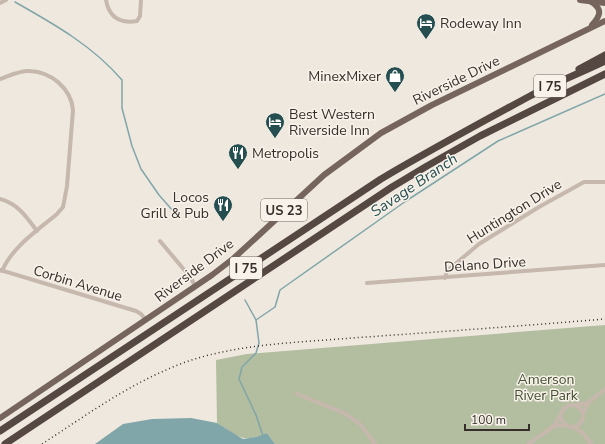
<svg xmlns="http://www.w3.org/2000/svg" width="605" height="444" viewBox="0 0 605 444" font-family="'Nunito Sans',sans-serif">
<rect width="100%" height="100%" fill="#efe8df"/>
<path fill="#b3bda0" d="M605,325V444H275L267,433C241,444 239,436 217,423L216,360L247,354Z"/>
<path fill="#81a6a9" d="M191,418L217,423L243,439L256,437L267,433L275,444H95L123,424L152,419Z"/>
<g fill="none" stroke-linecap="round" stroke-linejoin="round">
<g stroke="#81a6a9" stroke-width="1.5">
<path d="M15,2C54,24 93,46 122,80V108L132,146L141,169L159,195L174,212"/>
<path d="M245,300L256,320L259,343L256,353L242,367L239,379L256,415L263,436"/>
<path d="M256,320L275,307L280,290L406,201L498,141L605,94"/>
</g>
<g stroke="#c6b8ac" stroke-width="4">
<path d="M106,0C109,17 119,24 137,21L140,16L141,0"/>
<path d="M0,3L6,0"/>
<path d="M0,79C9,76 20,70 30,71C51,72 71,88 73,110L67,186L64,202L63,207L57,214C38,230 12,247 2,271"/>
<path d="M0,199C18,204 26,216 37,231"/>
<path d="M160,241L191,278L195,286"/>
<path d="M0,270L136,311L141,314L146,320"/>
<path d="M445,278L447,271L479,244L539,207L584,182H605"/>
<path d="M367,283L605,265"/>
<path d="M297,394L344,413L360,424L375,444"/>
<circle cx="572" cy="416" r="11"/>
<path d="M575,405L588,403"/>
<path d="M583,414L588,403L605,389"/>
<path d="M554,426L566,425"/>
<path d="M573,427L583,433L591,444"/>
<path d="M528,444L554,426L561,414"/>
</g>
<g stroke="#75655d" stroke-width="6">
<path d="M580,0L605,3"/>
<path d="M590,1C603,9 601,15 592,25"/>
<path d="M0,418L212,275L234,258L324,175L381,133L432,105L605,21"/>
</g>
<g stroke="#554842" stroke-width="7">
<path d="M579,69L605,55"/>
<path d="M0,431L381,179C430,150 480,123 530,96C555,83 580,73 605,61"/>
<path d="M5,444L392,187L427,166L480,136L605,74"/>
</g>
<path stroke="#352e2a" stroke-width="1.5" stroke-dasharray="1 3" stroke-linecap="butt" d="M42,444C82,418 122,389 166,370C222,344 292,343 352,338C437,332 521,326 605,319"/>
</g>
<defs>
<g id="hotel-pin" transform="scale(1)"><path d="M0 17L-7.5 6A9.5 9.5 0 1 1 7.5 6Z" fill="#254e51" stroke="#f8f2ea"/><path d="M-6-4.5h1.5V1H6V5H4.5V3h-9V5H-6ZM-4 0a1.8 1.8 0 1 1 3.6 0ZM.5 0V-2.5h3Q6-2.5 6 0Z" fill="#fff"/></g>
<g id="shop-pin" transform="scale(1)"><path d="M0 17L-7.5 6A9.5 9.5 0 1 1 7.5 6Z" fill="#254e51" stroke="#f8f2ea"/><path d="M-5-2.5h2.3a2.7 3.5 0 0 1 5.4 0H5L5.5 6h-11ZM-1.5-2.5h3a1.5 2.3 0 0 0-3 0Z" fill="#fff"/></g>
<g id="restaurant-pin" transform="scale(1)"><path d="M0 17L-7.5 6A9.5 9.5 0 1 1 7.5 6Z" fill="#254e51" stroke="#f8f2ea"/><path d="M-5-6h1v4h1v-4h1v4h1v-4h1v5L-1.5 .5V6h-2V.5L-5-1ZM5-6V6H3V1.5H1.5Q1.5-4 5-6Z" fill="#fff"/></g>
</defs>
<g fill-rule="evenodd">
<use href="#hotel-pin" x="426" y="23"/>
<use href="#shop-pin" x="395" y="76"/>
<use href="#hotel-pin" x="275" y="122"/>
<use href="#restaurant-pin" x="238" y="153"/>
<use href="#restaurant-pin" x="223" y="205"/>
</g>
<g text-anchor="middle" stroke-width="3" stroke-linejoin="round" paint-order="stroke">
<g fill="#f8f2ea" stroke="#706964" stroke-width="1">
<rect x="534" y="75" width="32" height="22" rx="3"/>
<rect x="261" y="199" width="46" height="22" rx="3"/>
<rect x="230" y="257" width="32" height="22" rx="3"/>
</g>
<g font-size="13" font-weight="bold" fill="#352e2a">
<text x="550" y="91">I 75</text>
<text x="284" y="215">US 23</text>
<text x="246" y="273">I 75</text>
</g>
<g font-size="14" fill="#352e2a" stroke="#f8f2ea" text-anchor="start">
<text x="440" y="28">Rodeway Inn</text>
<text x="381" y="81" text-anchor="end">MinexMixer</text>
<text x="289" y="119">Best Western<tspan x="289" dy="16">Riverside Inn</tspan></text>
<text x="252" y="158">Metropolis</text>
<text x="209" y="202" text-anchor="end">Locos<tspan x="209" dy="16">Grill &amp; Pub</tspan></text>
</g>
<g font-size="14" fill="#352e2a" stroke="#f8f2ea">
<text transform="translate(456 80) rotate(-26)" y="5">Riverside Drive</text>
<text transform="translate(514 211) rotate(-32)" y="5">Huntington Drive</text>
<text transform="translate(485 264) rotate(-4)" y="5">Delano Drive</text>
<text transform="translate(194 270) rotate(-37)" y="5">Riverside Drive</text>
<text transform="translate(78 283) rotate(17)" y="5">Corbin Avenue</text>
</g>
<g font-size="14" fill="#445031" stroke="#f8f2ea">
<text x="546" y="384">Amerson<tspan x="546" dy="16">River Park</tspan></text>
</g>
<g font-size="15" font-style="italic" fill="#254e51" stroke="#f8f2ea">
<text transform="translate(414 185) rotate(-34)" y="5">Savage Branch</text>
</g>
</g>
<path d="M465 424v6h64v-6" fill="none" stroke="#352e2a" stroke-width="2"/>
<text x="471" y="424" font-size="12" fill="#352e2a" stroke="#f8f2ea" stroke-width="3" paint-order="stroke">100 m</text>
</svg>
